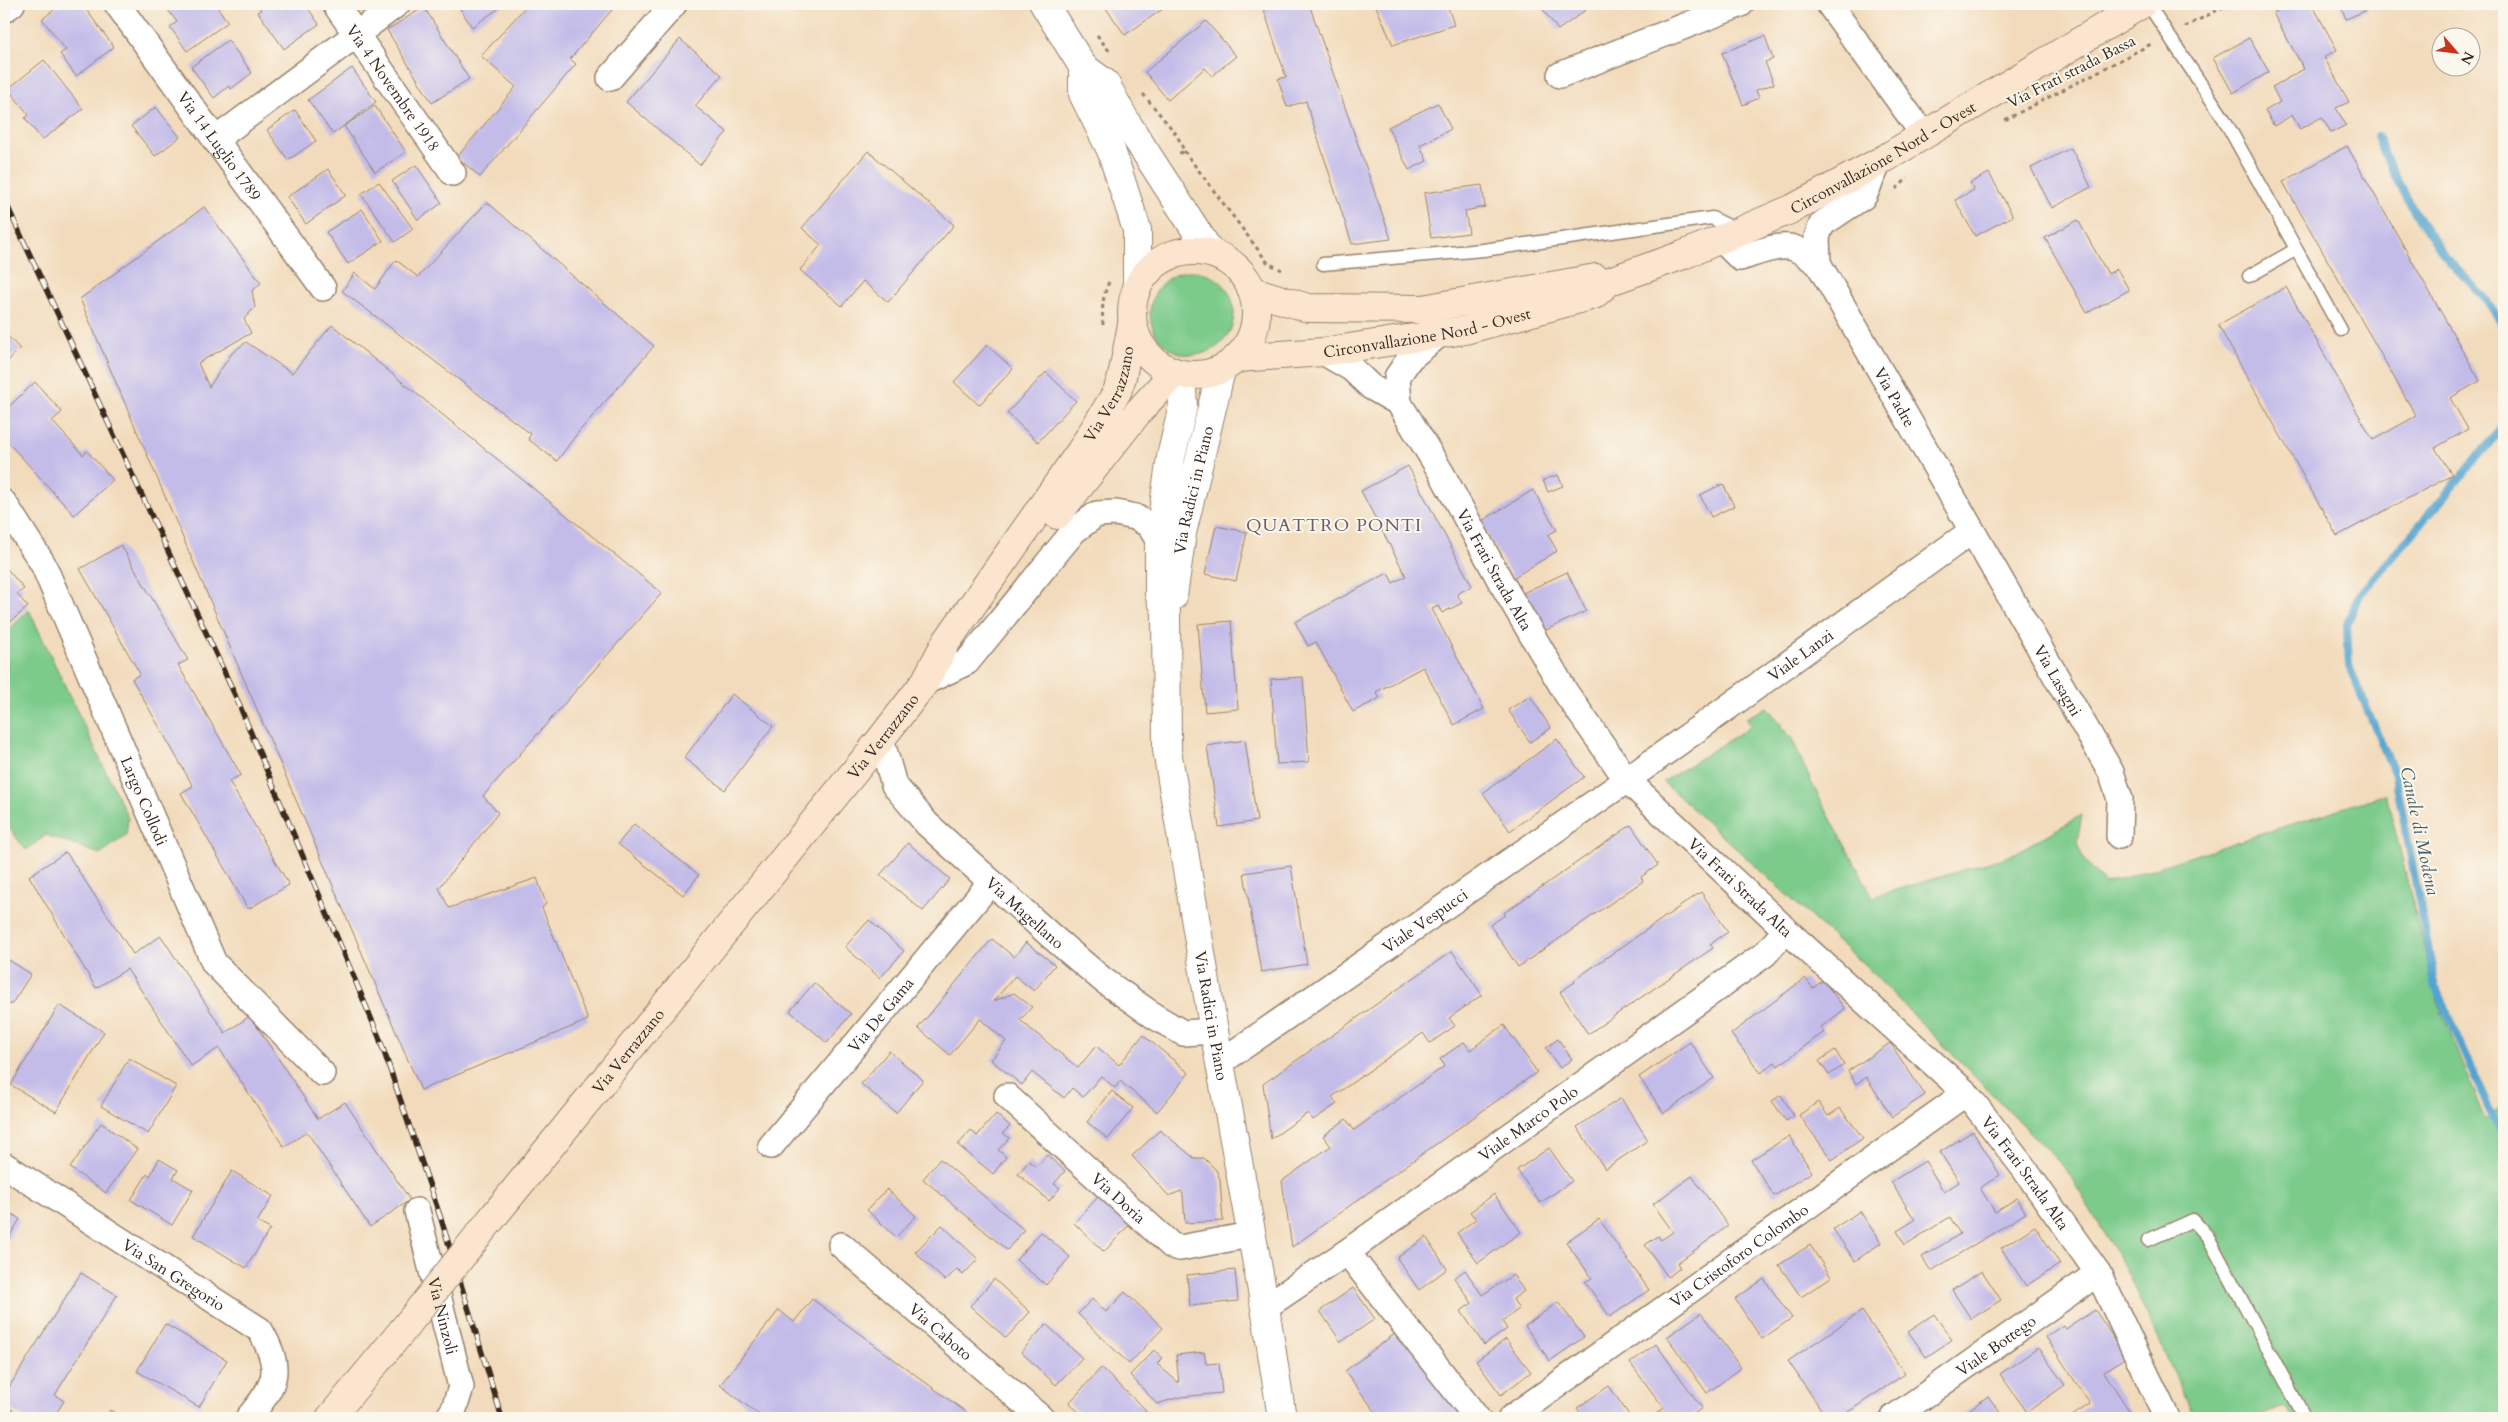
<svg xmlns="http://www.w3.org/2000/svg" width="2508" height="1422" viewBox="0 0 2508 1422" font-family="Cardo,serif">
<rect width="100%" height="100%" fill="#fbf7ec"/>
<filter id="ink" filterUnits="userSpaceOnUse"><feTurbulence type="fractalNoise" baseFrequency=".02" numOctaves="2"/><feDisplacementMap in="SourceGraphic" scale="10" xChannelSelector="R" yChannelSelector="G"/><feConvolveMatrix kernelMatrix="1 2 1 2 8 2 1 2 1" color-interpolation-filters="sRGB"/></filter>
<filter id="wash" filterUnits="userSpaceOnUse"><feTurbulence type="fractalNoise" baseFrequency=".0096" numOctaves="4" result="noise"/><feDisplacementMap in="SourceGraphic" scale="20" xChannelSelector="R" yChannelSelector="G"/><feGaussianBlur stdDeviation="1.12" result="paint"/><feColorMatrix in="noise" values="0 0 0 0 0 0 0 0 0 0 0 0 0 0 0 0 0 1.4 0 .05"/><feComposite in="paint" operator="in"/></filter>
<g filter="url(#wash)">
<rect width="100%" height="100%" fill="#f2dbbc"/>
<g fill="#7ccb8b" stroke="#5c7a54">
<circle cx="1192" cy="313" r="42"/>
<path d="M29,610L128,818L126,835L100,854L46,835L26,850L4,821V634Z"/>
<path d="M1767,707L1792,739L1813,786L1873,897L2009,856L2082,815L2077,843L2084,860L2105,884L2386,794L2437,1001L2486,1120L2504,1104V1418H2293L2285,1407L2256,1418H2195L2124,1266L2066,1169L1867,968L1663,782L1751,726L1746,718Z"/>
</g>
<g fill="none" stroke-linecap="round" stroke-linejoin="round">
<g stroke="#55a4cf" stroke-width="8">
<path d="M2377,136L2393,173L2420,221L2448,260L2485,298L2504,326"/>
<path d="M2504,426L2358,597L2347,625L2349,666L2395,775L2436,988L2504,1141"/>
</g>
</g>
<g id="blocks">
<g fill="#c3bce9">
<path d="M62,4H82L114,47L76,76L60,54L66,50L42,19Z"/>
<path d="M177,4H215L228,22L187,51L170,27L177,22L168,10Z"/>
<path d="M256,4H305L319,24L284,49L258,12L261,10Z"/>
<path d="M457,4H505L472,27Z"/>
<path d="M528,4H617L570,59L576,64L480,177L457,157L516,87L481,56Z"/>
<path d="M1103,4H1170L1125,35Z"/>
<path d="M1262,4H1309L1391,239L1352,244L1306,101L1287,107L1278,79L1286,77Z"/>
<path d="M1375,4H1447L1454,25L1393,45Z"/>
<path d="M1539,4H1594L1558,30Z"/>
<path d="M2290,4H2312L2337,50L2324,57L2349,102L2336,108L2346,125L2331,133L2322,117L2300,129L2292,115L2274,126L2265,111L2280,102L2272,87L2304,69L2273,13Z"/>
<path d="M2340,4H2365L2367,10L2346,19Z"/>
<path d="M424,7L469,79L432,103L387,30Z"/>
<path d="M1206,21L1236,56L1212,76L1205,68L1168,100L1145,72Z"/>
<path d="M1765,36L1773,59L1765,62L1774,84L1756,90L1759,98L1743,105L1722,53Z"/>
<path d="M2249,38L2269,72L2233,93L2213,58Z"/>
<path d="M680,39L722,75L695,106L727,132L700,165L626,102Z"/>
<path d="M228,40L252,73L231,89L229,86L214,98L191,67Z"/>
<path d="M44,60L83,109L42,140L25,118L29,115L8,89Z"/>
<path d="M352,68L376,102L333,134L308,100Z"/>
<path d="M1438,103L1451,129L1420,145L1427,161L1409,170L1388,127Z"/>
<path d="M375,106L406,152L375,172L344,126Z"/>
<path d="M156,107L180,137L155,156L131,126Z"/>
<path d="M295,110L316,141L288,160L267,130Z"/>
<path d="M2347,146L2480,381L2450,398L2468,429L2435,448L2452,475L2337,536L2218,325L2286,287L2373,440L2416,416L2283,182Z"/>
<path d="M2071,148L2091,187L2052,208L2031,168Z"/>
<path d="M868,151L954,225L888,302L863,281L842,306L800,270L821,245L802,228Z"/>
<path d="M416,165L442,203L418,220L392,181Z"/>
<path d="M328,169L346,195L306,224L287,197Z"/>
<path d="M1989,173L2013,216L1975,236L1955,200L1974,190L1970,183Z"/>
<path d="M379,182L413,229L395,242L361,194Z"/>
<path d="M1482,185L1485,207L1465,211L1469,233L1431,238L1424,193Z"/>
<path d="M487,202L654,346L576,435L557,461L528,439L531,434L342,291L355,273L375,289L396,260L418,277Z"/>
<path d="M204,207L261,283L252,291L255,307L244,319L251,333L198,363L209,387L232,353L246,342L292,373L332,325L662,593L483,796L498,813L439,888L449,908L537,878L546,904L542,908L588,1020L421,1090L80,299Z"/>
<path d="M362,209L383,241L348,264L326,232Z"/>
<path d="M2078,220L2108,274L2117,269L2129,290L2087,313L2045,238Z"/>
<path d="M4,332L20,349L4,365Z"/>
<path d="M987,345L1013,369L979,405L954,382Z"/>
<path d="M1046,372L1076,401L1038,442L1007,413Z"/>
<path d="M35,382L62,412L52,421L83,455L87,451L113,480L74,515L4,438V411Z"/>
<path d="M1408,466L1472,586L1457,594L1462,603L1442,613L1438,606L1432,609L1484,709L1454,725L1423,667L1376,692L1380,698L1353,712L1316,642L1308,646L1295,622L1388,573L1393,583L1406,576L1361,491Z"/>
<path d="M1558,475L1563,486L1548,492L1543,480Z"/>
<path d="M1723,484L1734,506L1711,517L1700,495Z"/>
<path d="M1533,490L1557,530L1548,535L1557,551L1513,578L1480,522Z"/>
<path d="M1216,526L1247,532L1236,581L1205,574Z"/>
<path d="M121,545L188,660L178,665L241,775L229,781L289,885L248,909L181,793L193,786L132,679L140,674L80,569Z"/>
<path d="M4,565L24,589L17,594L28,607L4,627Z"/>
<path d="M1567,572L1586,611L1540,633L1521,594Z"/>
<path d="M1231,621L1238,709L1205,712L1198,624Z"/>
<path d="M1303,677L1309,762L1277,764L1271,679Z"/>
<path d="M732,694L773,726L725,790L684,758Z"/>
<path d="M1530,696L1551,728L1530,742L1508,710Z"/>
<path d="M1557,739L1584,777L1510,831L1483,793Z"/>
<path d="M1245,740L1257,821L1219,827L1207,746Z"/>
<path d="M634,824L699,875L683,895L618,844Z"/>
<path d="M1631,825L1658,865L1641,877L1643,881L1518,967L1490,925L1505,915L1504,913Z"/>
<path d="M908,843L950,879L923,911L880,875Z"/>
<path d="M66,852L133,954L161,936L225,1033L250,1016L318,1119L345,1102L410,1200L370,1227L307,1132L284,1147L219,1048L191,1066L127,969L96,988L29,876Z"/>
<path d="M1291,866L1307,964L1261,972L1244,873Z"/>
<path d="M1701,892L1728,932L1710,944L1713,948L1588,1034L1560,992L1575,982L1574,980Z"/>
<path d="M869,920L904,951L880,978L845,947Z"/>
<path d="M992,939L1014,957L1026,942L1055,965L1034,991L1015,976L994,1001L1014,993L1032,1007L1020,1020L1078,1068L1096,1046L1119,1065L1143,1035L1189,1073L1157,1112L1120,1081L1115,1088L1101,1076L1083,1097L1072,1088L1064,1098L1032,1072L1022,1085L991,1060L1006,1041L980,1019L950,1055L918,1028Z"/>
<path d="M1452,951L1482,995L1449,1018L1455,1026L1430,1043L1423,1033L1332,1097L1337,1104L1313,1120L1308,1113L1271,1139L1263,1084Z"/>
<path d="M4,957L31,974L11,1005L4,1001Z"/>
<path d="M1805,978L1813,988L1823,980L1845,1009L1821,1027L1824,1032L1778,1066L1775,1062L1761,1073L1731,1034Z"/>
<path d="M814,983L851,1014L827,1043L790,1011Z"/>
<path d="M59,1005L104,1032L56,1112L11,1085Z"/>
<path d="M1504,1025L1537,1072L1292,1247L1282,1181L1331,1146L1323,1136L1346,1119L1354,1130L1445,1066L1440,1059L1464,1042L1470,1050Z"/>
<path d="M1558,1039L1572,1059L1560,1068L1546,1048Z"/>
<path d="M1690,1042L1714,1078L1664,1113L1639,1077Z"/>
<path d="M1890,1043L1925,1095L1892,1117L1866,1077L1856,1084L1848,1071Z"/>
<path d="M1835,1050L1844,1065L1829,1075L1819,1061Z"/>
<path d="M889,1051L923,1080L896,1113L861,1084Z"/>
<path d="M129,1058L176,1086L148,1134L101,1106Z"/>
<path d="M1112,1091L1133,1108L1108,1139L1087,1122Z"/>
<path d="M1781,1095L1794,1116L1786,1121L1772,1101Z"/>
<path d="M1621,1098L1648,1140L1605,1169L1577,1127Z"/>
<path d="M1818,1102L1828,1116L1840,1108L1863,1138L1832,1160L1799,1115Z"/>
<path d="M996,1114L1010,1126L1003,1133L1009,1138L998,1150L1006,1157L993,1174L958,1145L971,1130L977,1136Z"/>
<path d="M101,1123L137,1149L106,1193L70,1168Z"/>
<path d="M1160,1130L1194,1158H1204L1216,1170L1220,1179L1223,1221L1185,1223L1183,1195L1181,1191L1169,1196L1132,1156Z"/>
<path d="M1973,1131L2000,1175L1980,1188L1995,1212L2017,1198L2026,1213L1931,1271L1922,1257L1960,1234L1950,1217L1905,1245L1897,1231L1915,1220L1891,1182L1925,1161L1944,1192L1959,1182L1940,1152Z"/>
<path d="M1789,1136L1812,1172L1774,1196L1751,1160Z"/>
<path d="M1549,1148L1572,1181L1540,1203L1517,1170Z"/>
<path d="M1047,1155L1065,1171L1054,1184L1060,1188L1049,1201L1018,1174L1029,1161L1036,1167Z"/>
<path d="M159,1159L178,1170L173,1178L193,1190L172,1225L131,1200L147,1174L150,1176Z"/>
<path d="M940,1159L1024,1230L1007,1250L923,1179Z"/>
<path d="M232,1171L273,1196L257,1222L270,1229L246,1268L193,1236Z"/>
<path d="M1692,1176L1728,1226L1677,1263L1680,1268L1668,1277L1645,1245L1658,1236L1661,1240L1673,1232L1653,1204Z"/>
<path d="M887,1189L916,1216L896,1237L867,1210Z"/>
<path d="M1494,1194L1521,1232L1478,1263L1457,1233L1476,1219L1470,1212Z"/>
<path d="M1100,1195L1130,1224L1104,1252L1074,1223Z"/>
<path d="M4,1209L20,1219L4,1246Z"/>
<path d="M1860,1211L1881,1243L1855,1261L1833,1229Z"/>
<path d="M1599,1219L1649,1290L1610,1317L1585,1282L1592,1278L1566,1242Z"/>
<path d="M942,1225L978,1259L963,1275L957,1269L945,1281L915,1252Z"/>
<path d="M2035,1226L2060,1264L2026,1286L2001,1248Z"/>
<path d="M1041,1232L1070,1257L1046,1285L1016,1260Z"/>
<path d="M1426,1237L1447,1269L1419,1290L1397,1258Z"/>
<path d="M1810,1245L1831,1277L1801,1297L1779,1265Z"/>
<path d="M1235,1270L1238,1301L1190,1306L1187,1275Z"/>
<path d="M1465,1270L1482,1295L1513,1275L1524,1291L1513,1299L1519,1309L1502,1321L1507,1329L1484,1345L1461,1311L1472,1303L1454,1278Z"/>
<path d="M1982,1271L2001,1300L1971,1319L1952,1290Z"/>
<path d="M81,1273L117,1295L55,1395L64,1401L53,1418H25L4,1405V1395Z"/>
<path d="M994,1279L1030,1312L1006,1338L970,1306Z"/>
<path d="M1764,1279L1792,1318L1762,1339L1735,1299Z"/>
<path d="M1353,1288L1375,1319L1341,1342L1320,1311Z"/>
<path d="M1125,1292L1163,1328L1129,1364L1078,1314L1092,1299L1106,1312Z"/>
<path d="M812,1299L970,1415L967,1418H763L720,1385L779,1310L794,1322Z"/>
<path d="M1558,1302L1584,1337L1550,1361L1525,1326Z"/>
<path d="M2095,1310L2126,1357L2104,1372L2134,1418H2069L2090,1404L2046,1337L2063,1325L2066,1329Z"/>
<path d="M1862,1311L1905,1374L1839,1418H1827L1788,1361Z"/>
<path d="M1701,1313L1741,1368L1707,1393L1667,1337Z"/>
<path d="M1934,1314L1952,1340L1926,1357L1908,1331Z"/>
<path d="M165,1324L227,1360L199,1407L137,1371Z"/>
<path d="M1046,1324L1082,1358L1056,1385L1021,1352Z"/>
<path d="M1400,1330L1460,1413L1453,1418H1380L1345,1371Z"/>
<path d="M1506,1339L1531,1372L1501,1395L1476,1361Z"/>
<path d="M1656,1344L1702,1408L1688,1418H1650L1664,1408L1630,1363Z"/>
<path d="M2038,1348L2065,1385L2027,1412L2000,1374Z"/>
<path d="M1154,1350L1163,1358L1157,1364L1179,1383L1176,1355L1204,1352L1206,1364L1219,1363L1222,1393L1180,1397L1157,1404L1130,1375Z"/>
<path d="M1101,1368L1146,1410L1139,1418H1085L1069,1403Z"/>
<path d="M1609,1386L1631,1418H1584L1577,1408Z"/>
<path d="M1988,1396L2004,1418H1958Z"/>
<path d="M110,1410L124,1418H105Z"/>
</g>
</g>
</g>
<g filter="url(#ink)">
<use href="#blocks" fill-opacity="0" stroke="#96826d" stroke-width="1"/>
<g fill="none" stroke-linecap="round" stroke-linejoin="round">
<g stroke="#96826d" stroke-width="15">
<g id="service">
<path d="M2148,4L2224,119L2341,330"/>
<path d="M1323,264L1483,250L1712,218L1737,230"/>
<path d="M2249,276L2295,250"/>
<path d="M2148,1240L2193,1220L2208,1237L2305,1418"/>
</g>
</g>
<g stroke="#96826d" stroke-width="28">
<g id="minor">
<path id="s1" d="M117,4L323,288"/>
<path id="s2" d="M335,4L453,173"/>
<path d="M1829,4L1923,134"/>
<path d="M4,10L12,4"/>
<path d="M1560,75L1741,4"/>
<path d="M610,78L674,4"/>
<path d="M215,140L397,4"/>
<path id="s3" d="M1879,162L1864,196L1822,224L1817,237L1818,263L2111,772L2120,799L2119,836"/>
<path d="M1721,239L1740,258C1757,253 1783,241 1798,250C1805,253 1810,259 1818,263"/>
<path id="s4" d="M1323,352L1352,369L1371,387L1399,403L1442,474L1501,582L1566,693L1627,780L1786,930L1966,1093L2023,1167L2098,1273L2167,1418"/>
<path d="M1399,403L1397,377L1410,358L1441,333"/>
<path id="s5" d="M4,503L43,564L214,963L322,1073"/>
<path d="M925,682L967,662L1074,531L1097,514L1116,513L1135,517L1149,525L1159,541"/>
<path id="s6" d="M881,739L894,785L906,799L927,824L1051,936L1103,980L1154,1016L1183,1033L1214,1031"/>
<path id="s7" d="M1221,1062L1627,780L1972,531"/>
<path id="s8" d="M1007,1096L1172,1246L1180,1248L1250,1235"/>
<path id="s9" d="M771,1146L991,882"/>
<path id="s10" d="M4,1165L260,1330C283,1370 277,1384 248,1418"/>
<path id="s11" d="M417,1211L461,1387L454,1409L448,1418"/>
<path id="s12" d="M841,1245L1041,1418"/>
<path d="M1347,1252L1477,1418"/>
<path id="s13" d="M1265,1307L1347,1252L1765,954L1786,930"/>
<path id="s14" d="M1511,1418L1966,1093"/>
<path id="s15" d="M1893,1418L2098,1273"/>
</g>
</g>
<g stroke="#96826d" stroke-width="30">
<g id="tertiary">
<path d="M1044,4L1083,67L1105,83L1126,122L1210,252"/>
<path d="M1083,67V94L1111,150L1137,230V287"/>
<path id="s16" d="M1181,374L1183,406L1171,457L1159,541V594L1166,611L1167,750L1214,1031L1265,1307L1282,1418"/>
<path id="s17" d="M1173,596L1182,533L1221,370"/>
</g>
</g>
<g stroke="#96826d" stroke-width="30">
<g id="secondary">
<circle cx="1194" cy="313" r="62"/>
<path d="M1253,291L1308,308L1423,309L1596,278"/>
<path id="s18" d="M1237,358L1323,352L1465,330L1594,295L1610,281L1683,255L1792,209L1879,162L2142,4"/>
<path d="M1057,515L1139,411L1174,373"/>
<path id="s19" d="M493,1217L881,739L925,682L945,644L1080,452L1117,392L1122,377L1132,324"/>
<path d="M330,1418L402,1331"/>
</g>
</g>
<g stroke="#96826d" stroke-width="3" stroke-dasharray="4 4" stroke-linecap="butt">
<path d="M2185,27L2229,4"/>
<path d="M1097,35L1110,52"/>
<path d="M1143,94L1177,135L1184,151L1178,154"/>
<path d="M2005,120L2153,43"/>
<path d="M1184,151L1268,263L1282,270"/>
<path d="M1896,189L1908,178"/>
<path d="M1103,325C1102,309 1102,297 1109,282"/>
</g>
<use href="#service" stroke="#fff" stroke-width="12"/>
<use href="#minor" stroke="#fff" stroke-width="25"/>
<use href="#tertiary" stroke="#fff" stroke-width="28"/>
<use href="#secondary" stroke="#fbe5cf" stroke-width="28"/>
<g stroke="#3b2a1e" stroke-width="5.5">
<path id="rail" d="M4,199L235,695L379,1037L441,1219L502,1418"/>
</g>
<use href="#rail" stroke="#fbf7ec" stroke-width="4" stroke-dasharray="11" stroke-linecap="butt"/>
<g stroke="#96826d" stroke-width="30" stroke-linecap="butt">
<path id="secondary-bridge" d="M402,1331L493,1217"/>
</g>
<use href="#secondary-bridge" stroke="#fbe5cf" stroke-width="28"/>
</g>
</g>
<g text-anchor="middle" stroke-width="4" stroke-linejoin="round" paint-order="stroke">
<g font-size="16" fill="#3b2a1e" stroke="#fbf7ec">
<text transform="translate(2071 71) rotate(-27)" y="6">Via Frati strada Bassa</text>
<text dy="6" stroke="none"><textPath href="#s2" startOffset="102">Via 4 Novembre 1918</textPath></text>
<text dy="6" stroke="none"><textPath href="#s1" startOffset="175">Via 14 Luglio 1789</textPath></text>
<text dy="6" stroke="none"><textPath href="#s18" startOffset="685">Circonvallazione Nord - Ovest</textPath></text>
<text dy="6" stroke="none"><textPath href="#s18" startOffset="192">Circonvallazione Nord - Ovest</textPath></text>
<text dy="6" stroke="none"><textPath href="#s19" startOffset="1031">Via Verrazzano</textPath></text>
<text dy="6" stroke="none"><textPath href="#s3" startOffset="282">Via Padre</textPath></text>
<text dy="6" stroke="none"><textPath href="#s17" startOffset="108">Via Radici in Piano</textPath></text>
<text dy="6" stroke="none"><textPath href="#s4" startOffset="284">Via Frati Strada Alta</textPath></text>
<text dy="6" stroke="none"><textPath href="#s7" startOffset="708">Viale Lanzi</textPath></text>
<text dy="6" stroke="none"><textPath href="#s3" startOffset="609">Via Lasagni</textPath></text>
<text dy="6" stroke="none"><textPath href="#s19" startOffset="619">Via Verrazzano</textPath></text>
<text dy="6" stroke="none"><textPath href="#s5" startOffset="330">Largo Collodi</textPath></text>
<text dy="6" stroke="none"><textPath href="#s4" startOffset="689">Via Frati Strada Alta</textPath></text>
<text dy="6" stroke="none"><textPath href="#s6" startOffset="231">Via Magellano</textPath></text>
<text dy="6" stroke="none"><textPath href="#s7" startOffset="248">Viale Vespucci</textPath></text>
<text dy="6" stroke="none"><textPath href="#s9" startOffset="171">Via De Gama</textPath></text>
<text dy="6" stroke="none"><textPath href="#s16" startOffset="649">Via Radici in Piano</textPath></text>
<text dy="6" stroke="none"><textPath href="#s19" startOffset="214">Via Verrazzano</textPath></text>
<text dy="6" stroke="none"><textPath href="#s13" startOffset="321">Viale Marco Polo</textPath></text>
<text dy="6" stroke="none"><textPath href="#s4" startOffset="1094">Via Frati Strada Alta</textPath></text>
<text dy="6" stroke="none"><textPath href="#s8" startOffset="151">Via Doria</textPath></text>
<text dy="6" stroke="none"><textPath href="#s14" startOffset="280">Via Cristoforo Colombo</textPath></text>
<text dy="6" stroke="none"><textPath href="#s10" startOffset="202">Via San Gregorio</textPath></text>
<text dy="6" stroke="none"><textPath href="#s11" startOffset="108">Via Ninzoli</textPath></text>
<text dy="6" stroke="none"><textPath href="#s12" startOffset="132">Via Caboto</textPath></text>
<text dy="6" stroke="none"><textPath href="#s15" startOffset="126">Viale Bottego</textPath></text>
</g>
<g font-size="18" letter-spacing="1" fill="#6b5d65" stroke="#fbf7ec">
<text x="1334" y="531">QUATTRO PONTI</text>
</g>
<g font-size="18" font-style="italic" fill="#455b65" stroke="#fbf7ec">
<text transform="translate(2420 831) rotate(78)" y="6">Canale di Modena</text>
</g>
</g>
<rect width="2508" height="1422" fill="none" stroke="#fbf7ec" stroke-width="20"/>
<g transform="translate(2456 52) rotate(118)"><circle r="24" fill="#fbf7ec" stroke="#aea59a"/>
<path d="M0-4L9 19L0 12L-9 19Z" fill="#c8321e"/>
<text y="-8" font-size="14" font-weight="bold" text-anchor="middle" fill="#3b2a1e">N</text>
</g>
</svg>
